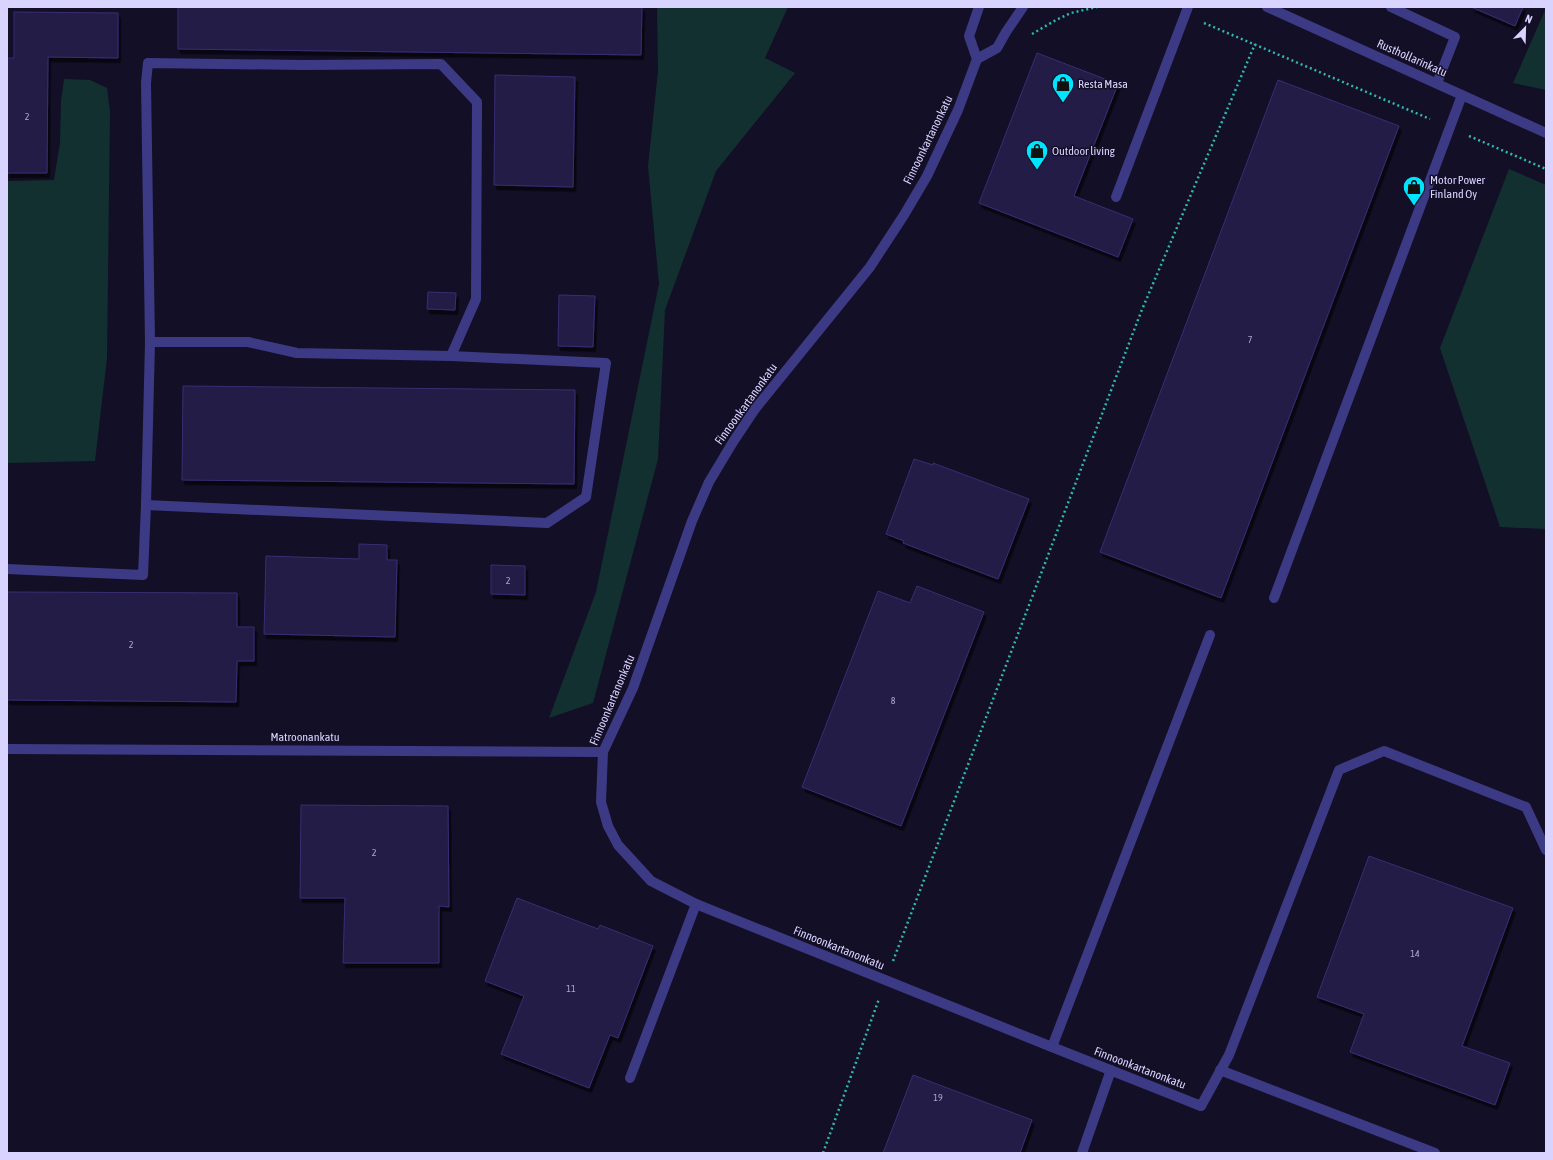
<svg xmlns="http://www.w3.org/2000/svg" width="1553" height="1160" viewBox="0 0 1553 1160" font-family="'Asap Condensed',sans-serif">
<defs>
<filter id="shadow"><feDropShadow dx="2.5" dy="4.5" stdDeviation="0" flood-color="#0009"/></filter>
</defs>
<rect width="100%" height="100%" fill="#130f26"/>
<g fill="#12302f">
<path d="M657,7H788L765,58L795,73L716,171L665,310L658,459L593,703L549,718L596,592L659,284L648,166L658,71Z"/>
<path d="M1546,8V90L1513,83Z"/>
<path d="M64,79L90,80L107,88L110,112L107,358L95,461L7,463V181L54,180L60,143L61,101Z"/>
<path d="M1509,169L1546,185V529L1500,527L1440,348Z"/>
</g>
<g fill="#241b47" stroke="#3b2d73" filter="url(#shadow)">
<path d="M178,7H642L641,55L178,49Z"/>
<path d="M1471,7H1523L1515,26Z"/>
<path d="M14,12L118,13V58L48,57L47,173H7V58H14Z"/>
<path d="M1037,53L1118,84L1074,196L1133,219L1118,257L979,203Z"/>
<path d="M495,75L575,77L573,187L494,185Z"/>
<path d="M1278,80L1399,126L1221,598L1100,552Z"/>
<path d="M428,292L456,293L455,310L427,309Z"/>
<path d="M559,295L595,296L593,347L558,346Z"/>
<path d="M183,386L575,390L574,484L182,480Z"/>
<path d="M914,459L933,465V463L1029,499L998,579L903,543L904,541L886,534Z"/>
<path d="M359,544L387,545V560H397L395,637L264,634L266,556L359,559Z"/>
<path d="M491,565L525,566V595L491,594Z"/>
<path d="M917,586L984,612L901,826L802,787L878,591L910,603Z"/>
<path d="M7,592L237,593V627H254V661H237L236,702L7,700Z"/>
<path d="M301,805L448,806L449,907L439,906V963H343L345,898H300Z"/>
<path d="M1369,856L1513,908L1462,1046L1510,1063L1495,1105L1350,1052L1364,1014L1317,997Z"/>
<path d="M517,898L598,929L600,925L653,946L618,1038L610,1035L589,1088L501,1054L524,996L485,981Z"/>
<path d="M913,1075L1032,1120L1020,1153H883Z"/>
</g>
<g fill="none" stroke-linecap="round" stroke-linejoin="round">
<g stroke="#2fb8b0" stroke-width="2.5" stroke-dasharray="2 3" stroke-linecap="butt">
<path d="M1204,23L1430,119"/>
<path d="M1032,34L1056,20L1071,13L1097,7"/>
<path d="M1469,136L1546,169"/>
<path d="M893,961L1141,312L1255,44"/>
<path d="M823,1153L879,999"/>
</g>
<g stroke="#3d3a85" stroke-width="10">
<path d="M1391,7L1455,37L1437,83"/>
<path d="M1116,197L1188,7"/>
<path d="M150,342H248L297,353L451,356L476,299L477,102L441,64L303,65L148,63L146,83L150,342L146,505L547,523L586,497L606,363L451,356"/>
<path d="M7,569L143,575L146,505"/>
<path d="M1274,598L1462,95"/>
<path d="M1052,1047L1210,635"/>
<path d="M1220,1070L1435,1153"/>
<path d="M630,1078L696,904"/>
<path d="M1201,1106L1229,1055L1339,770L1384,751L1526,807L1546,850"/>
<path d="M1082,1153L1111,1070"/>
</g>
<g stroke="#3d3a85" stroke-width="10">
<path d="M979,7L969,36L977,59L958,110L927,176L904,215L870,267L755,409L733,442L709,482L692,521L633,688L603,752L601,802L608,826L618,845L651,881L696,904L1052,1047L1201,1106"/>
<path d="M1267,7L1546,133"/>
<path d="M977,59L997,48L1006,32L1023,7"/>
<path d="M7,749L603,752"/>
</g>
</g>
<defs>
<g id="shop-pin" transform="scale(1.15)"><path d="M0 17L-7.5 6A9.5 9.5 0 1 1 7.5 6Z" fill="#00e5ff" stroke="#130f26"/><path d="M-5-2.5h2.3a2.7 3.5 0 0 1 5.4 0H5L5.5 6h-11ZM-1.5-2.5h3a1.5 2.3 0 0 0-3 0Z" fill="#111"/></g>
</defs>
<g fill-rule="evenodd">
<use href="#shop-pin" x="1063" y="84"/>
<use href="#shop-pin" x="1037" y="151"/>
<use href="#shop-pin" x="1414" y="187"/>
</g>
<g text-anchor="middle" stroke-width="3" stroke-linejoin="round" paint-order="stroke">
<g font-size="10" fill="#aca6d1">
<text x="27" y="120">2</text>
<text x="1250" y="343">7</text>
<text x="508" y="584">2</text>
<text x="131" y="648">2</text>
<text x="893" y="704">8</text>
<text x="374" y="856">2</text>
<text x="1415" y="957">14</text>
<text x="571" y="992">11</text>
<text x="938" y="1101">19</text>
</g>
<g font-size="12" fill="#d9d4ff" stroke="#130f26">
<text transform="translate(1412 58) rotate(24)" y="4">Rusthollarinkatu</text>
<text transform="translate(928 140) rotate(-64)" y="4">Finnoonkartanonkatu</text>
<text transform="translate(746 404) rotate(-54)" y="4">Finnoonkartanonkatu</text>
<text transform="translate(612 700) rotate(-67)" y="4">Finnoonkartanonkatu</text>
<text x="305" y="741">Matroonankatu</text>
<text transform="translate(839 948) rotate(22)" y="4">Finnoonkartanonkatu</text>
<text transform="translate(1140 1068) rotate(21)" y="4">Finnoonkartanonkatu</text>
</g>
<g font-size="12" fill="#d9d4ff" stroke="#130f26" text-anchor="start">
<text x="1078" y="88">Resta Masa</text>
<text x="1052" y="155">Outdoor living</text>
<text x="1430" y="184">Motor Power<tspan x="1430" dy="14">Finland Oy</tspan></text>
</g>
</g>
<rect width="1553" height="1160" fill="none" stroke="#d9d4ff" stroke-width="16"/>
<g transform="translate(1525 28) rotate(23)" stroke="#130f26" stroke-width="3" paint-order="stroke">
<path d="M0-3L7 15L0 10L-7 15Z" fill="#d9d4ff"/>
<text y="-6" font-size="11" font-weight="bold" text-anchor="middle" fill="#d9d4ff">N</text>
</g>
</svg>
